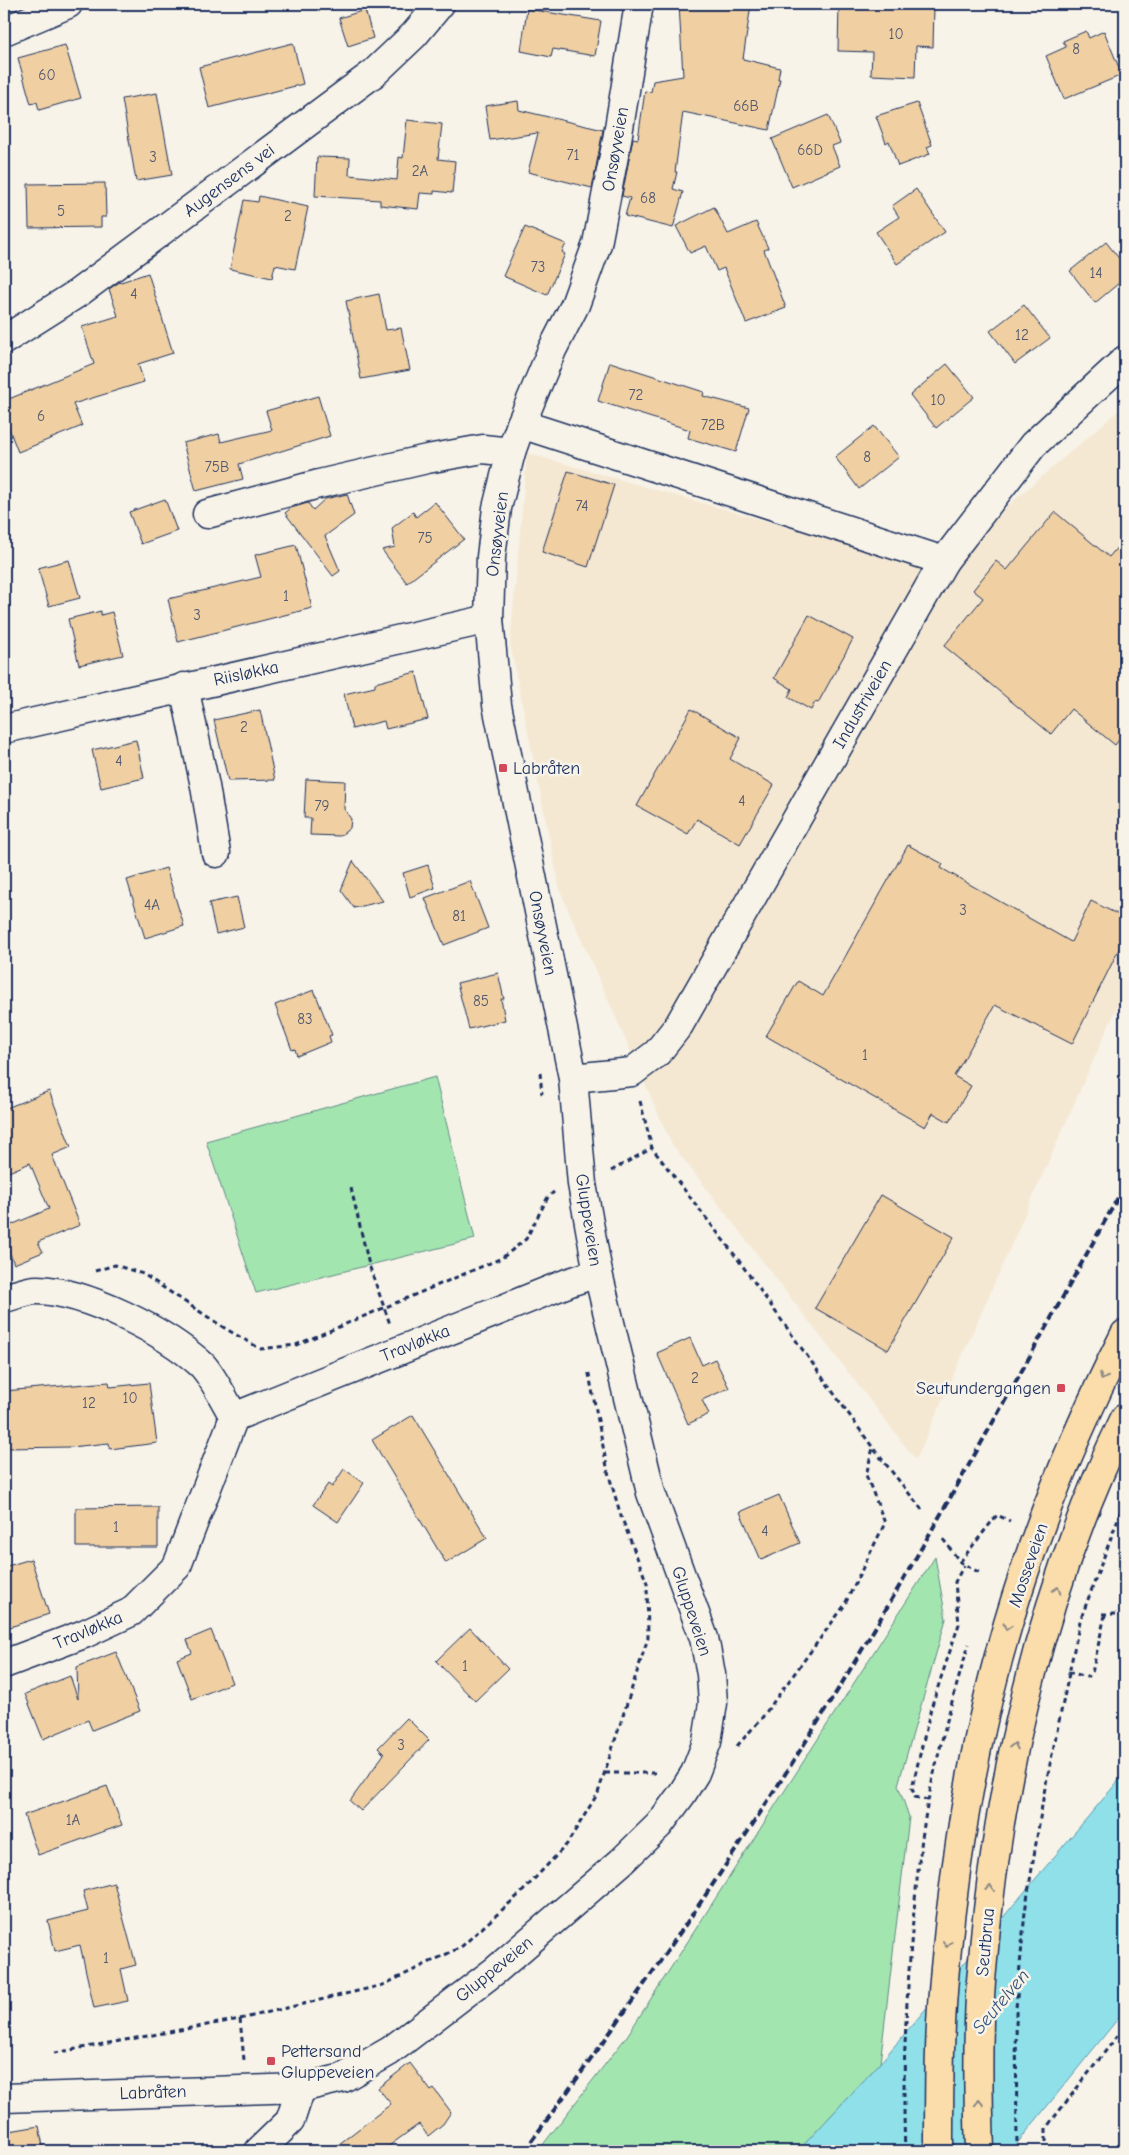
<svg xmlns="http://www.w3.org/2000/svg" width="1129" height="2155" viewBox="0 0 1129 2155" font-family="'Comic Neue',sans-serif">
<rect width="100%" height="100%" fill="#f7f3e8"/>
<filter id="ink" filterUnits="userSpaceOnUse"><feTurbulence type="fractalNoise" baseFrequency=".02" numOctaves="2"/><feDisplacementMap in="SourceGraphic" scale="10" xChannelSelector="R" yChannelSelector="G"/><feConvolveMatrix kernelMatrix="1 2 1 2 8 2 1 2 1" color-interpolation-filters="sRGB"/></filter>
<g filter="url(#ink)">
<path fill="#f5e8d3" d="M1125,405V989L916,1460L671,1143L560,891L510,644L527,453L934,569Z"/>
<g fill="#a3e5af" stroke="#5f8a86">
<path d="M435,1077L475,1239L256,1293L206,1141Z"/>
<path d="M935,1557L946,1619L898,1785L909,1817L880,2063L798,2151H538L627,2036Z"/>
</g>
<path fill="#8fe0e8" stroke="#6199b1" d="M1125,1773V2010L1011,2151H798L880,2063Z"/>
<g fill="#f0d0a2" stroke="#1b2f5e">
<path d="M679,4H751L743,59L780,68L778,79H780L769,130L683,112L675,172H677L673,189L683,192L673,228L625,216L630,198L622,196L633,138L638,139L645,91L651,92L653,81L683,76Z"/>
<path d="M839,4H931L930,8H934L933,47L916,46L915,77L871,75L872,52L838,51Z"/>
<path d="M527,9L601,21L595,56L553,49L551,57L521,51Z"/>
<path d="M365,10L373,38L348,46L339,18Z"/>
<path d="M1086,31L1089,38L1104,31L1122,75L1064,99L1046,56L1066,47L1063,41Z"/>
<path d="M293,43L303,84L209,108L199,67Z"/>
<path d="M65,45L81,98L39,110L37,102L31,104L18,58Z"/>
<path d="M157,93L172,175L136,181L122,99Z"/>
<path d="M518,101L519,110L603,130L592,188L528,172L538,133L490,140L485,106Z"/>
<path d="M917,103L932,145L927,147L930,154L898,166L889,141L886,143L876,116Z"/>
<path d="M828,115L840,143L832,146L840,166L792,187L772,139Z"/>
<path d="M407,120L442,124L438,159L455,161L452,193L434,191V194L420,193L418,209L380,205V200L315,196L317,157L350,158L349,175L397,180L399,157L403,158Z"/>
<path d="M105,183L106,217H101V227L29,228L28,184Z"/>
<path d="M916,189L945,232L897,264L876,232L899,217L892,206Z"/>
<path d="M259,196L308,207L295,269L275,265L272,278L230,269L244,200L258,202Z"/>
<path d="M714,207L728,234L756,222L768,248L764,250L786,308L746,323L724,268L717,271L706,246L690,253L676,226Z"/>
<path d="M525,227L566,244L562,252L565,254L547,295L503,276Z"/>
<path d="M1106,242L1125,266V278L1095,303L1070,271Z"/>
<path d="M148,273L173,353L138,364L144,382L73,404L82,426L18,452L4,416V401L94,364L82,327L118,316L109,289L118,283Z"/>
<path d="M379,294L386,330L401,328L410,370L361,379L346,301Z"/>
<path d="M1024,305L1050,338L1015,364L990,331Z"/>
<path d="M610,362L704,392L703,396L749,408L736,452L688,438L690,430L598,401Z"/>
<path d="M947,364L974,397L936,428L910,395Z"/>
<path d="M318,396L330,436L239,464L243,479L196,491L183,443L219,434L221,442L272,430L266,411Z"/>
<path d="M874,426L899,457L859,489L835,457Z"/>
<path d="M568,471L614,485L588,567L542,552Z"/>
<path d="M347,494L354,515L325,536L340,571L333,576L285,513L291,508L308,503L313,510L325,499Z"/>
<path d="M165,499L177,531L141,544L129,512Z"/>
<path d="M435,502L464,539L407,583L382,550L395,547L392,528L413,512L416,517Z"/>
<path d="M1055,512L1109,557L1125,538V732L1115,745L1071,709L1051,734L944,646L983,598L973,590L996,561L1007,570Z"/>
<path d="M296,545L312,608L178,642L168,599L261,577L255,555Z"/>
<path d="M69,560L80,598L49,606L38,568Z"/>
<path d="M101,611V615L112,612L123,655L79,665L68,619Z"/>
<path d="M809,615L853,639L818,703L815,702L811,710L788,697L792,689L774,678Z"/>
<path d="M416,672L428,719L386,729L384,721L352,729L344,694L375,687V683Z"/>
<path d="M691,709L741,738L730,759L774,785L740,844L697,819L688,834L637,806Z"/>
<path d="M260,710L275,780L228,781L214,720Z"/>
<path d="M136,740L144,778L101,788L92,750Z"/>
<path d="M306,779L345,781L344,809L351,819L350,828L340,836L310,835L311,818H304Z"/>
<path d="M908,845L943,864L941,868L1071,942L1091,901L1125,918V937L1072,1044L995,1005L954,1076L971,1086L949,1122L933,1113L925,1127L766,1036L798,981L823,996Z"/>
<path d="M353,861L383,901L354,908L341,890Z"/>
<path d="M428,865L435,888L410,897L403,873Z"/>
<path d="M166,868L184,926L145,938L127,880Z"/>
<path d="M470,881L488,928L444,945L425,898Z"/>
<path d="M237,897L244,927L216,934L209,903Z"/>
<path d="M498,973L504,999H501L505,1020L469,1029L457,983Z"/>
<path d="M314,990L332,1035L329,1036L331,1042L297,1056L295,1049L292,1050L275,1005Z"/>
<path d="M49,1091L71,1147L52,1155L80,1225L38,1242L43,1252L14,1264L4,1238V1228L49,1209L30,1163L4,1174V1109Z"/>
<path d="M881,1195L954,1237L888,1350L815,1308Z"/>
<path d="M690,1338L702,1365L715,1359L729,1388L702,1400L709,1414L688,1424L657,1353Z"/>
<path d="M109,1382L110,1387L149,1383L157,1443L110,1449L109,1443L71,1447L4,1448V1391Z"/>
<path d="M413,1415L487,1538L446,1563L372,1440Z"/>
<path d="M344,1469L364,1483L338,1522L313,1505L328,1484L332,1487Z"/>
<path d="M779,1495L800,1543L761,1560L740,1512Z"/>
<path d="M158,1507V1547H76V1508Z"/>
<path d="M31,1559L49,1614L4,1629V1567Z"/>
<path d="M470,1628L508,1669L475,1701L436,1661Z"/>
<path d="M211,1630L232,1683L192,1699L177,1659L192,1653L187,1640Z"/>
<path d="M116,1652L140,1711L92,1730L88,1720L43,1739L25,1694L70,1676L78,1699L77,1667Z"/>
<path d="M407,1718L429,1740L361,1811L350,1801L384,1754L378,1748Z"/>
<path d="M107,1786L122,1825L38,1855L24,1815Z"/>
<path d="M114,1883L136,1965L121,1969L128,2001L94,2008L80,1945L55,1951L48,1921L88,1911L83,1891Z"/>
<path d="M410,2063L431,2091L434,2089L451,2112L443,2124L428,2136L419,2124L382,2151H330L391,2104L378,2088Z"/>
<path d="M39,2126L44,2151H4V2132Z"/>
</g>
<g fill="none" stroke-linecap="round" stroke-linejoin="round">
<g stroke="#1b2f5e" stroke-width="31">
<g id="minor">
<path d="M4,31L68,4"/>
<path d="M4,340L78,293L374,73L414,35L440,4"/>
<path d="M521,424L944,561"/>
<path d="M207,514L319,484L427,459L483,449L511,452"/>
<path d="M184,687L205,786L216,853"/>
<path d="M4,729L489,619"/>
<path d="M573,1078L632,1072L657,1053L679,1025L944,561L1033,445L1125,360"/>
<path d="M4,1298C14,1296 27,1290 37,1290C86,1291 166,1332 202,1365C212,1375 226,1403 234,1417"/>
<path d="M4,1664L84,1634L131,1612L177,1566L234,1417L570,1282L598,1273"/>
<path d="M4,2098L301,2088L343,2078L390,2051L496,1970L621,1862L659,1825L682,1794L695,1773L707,1742L713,1703L711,1674L704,1638L651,1493L598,1273L582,1184L573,1078L497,705L489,619L491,557L497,508L511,452L521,424L552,350L575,305L597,244L617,140L639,4"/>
<path d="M259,2151L290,2121L301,2088"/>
</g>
</g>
<g stroke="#1b2f5e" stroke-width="31">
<g id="highway">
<path d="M939,2151C939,2090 939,2029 945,1968C957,1834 981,1701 1024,1573C1051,1490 1086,1411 1125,1334"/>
<path d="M980,2151C978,2094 977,2037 981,1981C996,1788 1040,1592 1125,1418"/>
</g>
</g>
<g stroke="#1b2f5e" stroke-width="3" stroke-dasharray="5 4" stroke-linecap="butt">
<path d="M540,1073L542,1094"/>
<path d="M640,1101L652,1148L737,1258L873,1448L923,1511"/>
<path d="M611,1171L652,1148"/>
<path d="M351,1188L369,1265L390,1324"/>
<path d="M95,1271L115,1265L143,1274L226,1329L261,1349L296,1345L502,1258L526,1239L548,1197L554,1192"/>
<path d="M943,1539L960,1562L982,1574"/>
<path d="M960,1562L997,1515L1010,1521"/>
<path d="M1102,1614H1116L1125,1608"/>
<path d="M1068,1672L1088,1677L1092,1673L1105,1615"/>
<path d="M737,1746L761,1719L844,1606L885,1523L866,1475L873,1448"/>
<path d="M605,1773H659"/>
<path d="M928,1800L915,1797L912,1788L931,1708L959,1624L955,1582L964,1565"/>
<path d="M240,2019L244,2060"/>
<path d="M54,2053L240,2019L383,1985L461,1947L523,1891L567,1844L598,1793L648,1638L647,1583L621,1516L608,1472L588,1369"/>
<path d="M905,2151C902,2078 906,2005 912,1932C916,1889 920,1844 928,1801C939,1748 953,1695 969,1644"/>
<path d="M1017,2151L1016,2008L1025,1912L1044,1793L1080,1621L1125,1500"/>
<path d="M1046,2151V2128L1125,2026"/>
</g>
<use href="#minor" stroke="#f7f3e8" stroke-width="28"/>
<use href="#highway" stroke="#faddab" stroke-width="28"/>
<path stroke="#1b2f5e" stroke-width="4" stroke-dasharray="8 4" stroke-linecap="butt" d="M524,2151C646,1986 764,1815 869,1638C957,1489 1041,1336 1125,1185"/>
</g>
<defs><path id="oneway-chevron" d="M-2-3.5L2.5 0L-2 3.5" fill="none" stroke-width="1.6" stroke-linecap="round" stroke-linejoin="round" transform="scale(1.25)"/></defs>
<g stroke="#8a8684">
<use href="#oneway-chevron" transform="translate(1103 1377) rotate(116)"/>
<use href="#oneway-chevron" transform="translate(1057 1590) rotate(-72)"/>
<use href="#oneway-chevron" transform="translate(1007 1627) rotate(106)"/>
<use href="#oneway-chevron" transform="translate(1014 1746) rotate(-78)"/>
<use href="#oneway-chevron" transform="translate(990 1888) rotate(-83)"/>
<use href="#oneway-chevron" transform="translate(947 1944) rotate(96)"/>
<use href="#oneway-chevron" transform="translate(979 2103) rotate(-91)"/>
</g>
</g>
<g fill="#d1495b" stroke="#f7f3e8" stroke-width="2">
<rect x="498" y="763" width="10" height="10" rx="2.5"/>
<rect x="1056" y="1383" width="10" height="10" rx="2.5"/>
<rect x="266" y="2056" width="10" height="10" rx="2.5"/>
</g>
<g text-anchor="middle" stroke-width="5" stroke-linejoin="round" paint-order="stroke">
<g font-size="15" fill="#50576f">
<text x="896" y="39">10</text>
<text x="1076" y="54">8</text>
<text x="47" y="80">60</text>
<text x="746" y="111">66B</text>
<text x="810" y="155">66D</text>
<text x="573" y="160">71</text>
<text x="153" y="162">3</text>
<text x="420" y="176">2A</text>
<text x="648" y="203">68</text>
<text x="61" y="216">5</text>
<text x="288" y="221">2</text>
<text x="538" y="272">73</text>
<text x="1096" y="278">14</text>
<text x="134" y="299">4</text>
<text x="1022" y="340">12</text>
<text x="636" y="400">72</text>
<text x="938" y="405">10</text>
<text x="41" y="421">6</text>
<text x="713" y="430">72B</text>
<text x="867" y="462">8</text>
<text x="217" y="472">75B</text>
<text x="582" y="511">74</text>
<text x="425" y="543">75</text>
<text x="286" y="601">1</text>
<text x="197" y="620">3</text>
<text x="244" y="732">2</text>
<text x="119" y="766">4</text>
<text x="742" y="806">4</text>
<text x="322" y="811">79</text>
<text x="152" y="910">4A</text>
<text x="963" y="915">3</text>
<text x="459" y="921">81</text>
<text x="481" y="1006">85</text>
<text x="305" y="1024">83</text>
<text x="865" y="1060">1</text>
<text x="695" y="1383">2</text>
<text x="130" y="1403">10</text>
<text x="89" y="1408">12</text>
<text x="116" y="1532">1</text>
<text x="765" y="1536">4</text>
<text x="465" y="1671">1</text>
<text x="401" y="1750">3</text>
<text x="73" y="1825">1A</text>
<text x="106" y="1963">1</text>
</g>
<g font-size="18" fill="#1b2f5e" stroke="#f7f3e8">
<text transform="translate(615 149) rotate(-80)" y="6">Onsøyveien</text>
<text transform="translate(229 180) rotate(-37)" y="6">Augensens vei</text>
<text transform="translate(497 534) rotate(-83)" y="6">Onsøyveien</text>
<text transform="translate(246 673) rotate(-12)" y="6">Riisløkka</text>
<text transform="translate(862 704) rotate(-60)" y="6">Industriveien</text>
<text transform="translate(543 933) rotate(79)" y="6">Onsøyveien</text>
<text transform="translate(589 1220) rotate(81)" y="6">Gluppeveien</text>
<text transform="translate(415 1343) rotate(-22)" y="6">Travløkka</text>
<text transform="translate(1028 1565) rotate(-71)" y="6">Mosseveien</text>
<text transform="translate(692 1611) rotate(72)" y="6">Gluppeveien</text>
<text transform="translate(88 1630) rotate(-23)" y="6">Travløkka</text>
<text transform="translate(985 1942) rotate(-85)" y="6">Seutbrua</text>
<text transform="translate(494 1969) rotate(-39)" y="6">Gluppeveien</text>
<text transform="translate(153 2092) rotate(-2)" y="6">Labråten</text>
</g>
<g font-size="18" fill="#1b2f5e" stroke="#f7f3e8" text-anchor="start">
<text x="513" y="774">Labråten</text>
<text x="1051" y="1394" text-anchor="end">Seutundergangen</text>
<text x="281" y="2057">Pettersand<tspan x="281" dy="21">Gluppeveien</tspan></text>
</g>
<g font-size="19" font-style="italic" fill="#32527a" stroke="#f7f3e8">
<text transform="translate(1000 2001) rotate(-50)" y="7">Seutelven</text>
</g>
</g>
<rect width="1129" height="2155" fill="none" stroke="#f7f3e8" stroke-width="20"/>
<rect x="10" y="10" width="1109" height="2135" fill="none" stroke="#1b2f5e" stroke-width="2" filter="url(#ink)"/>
</svg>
